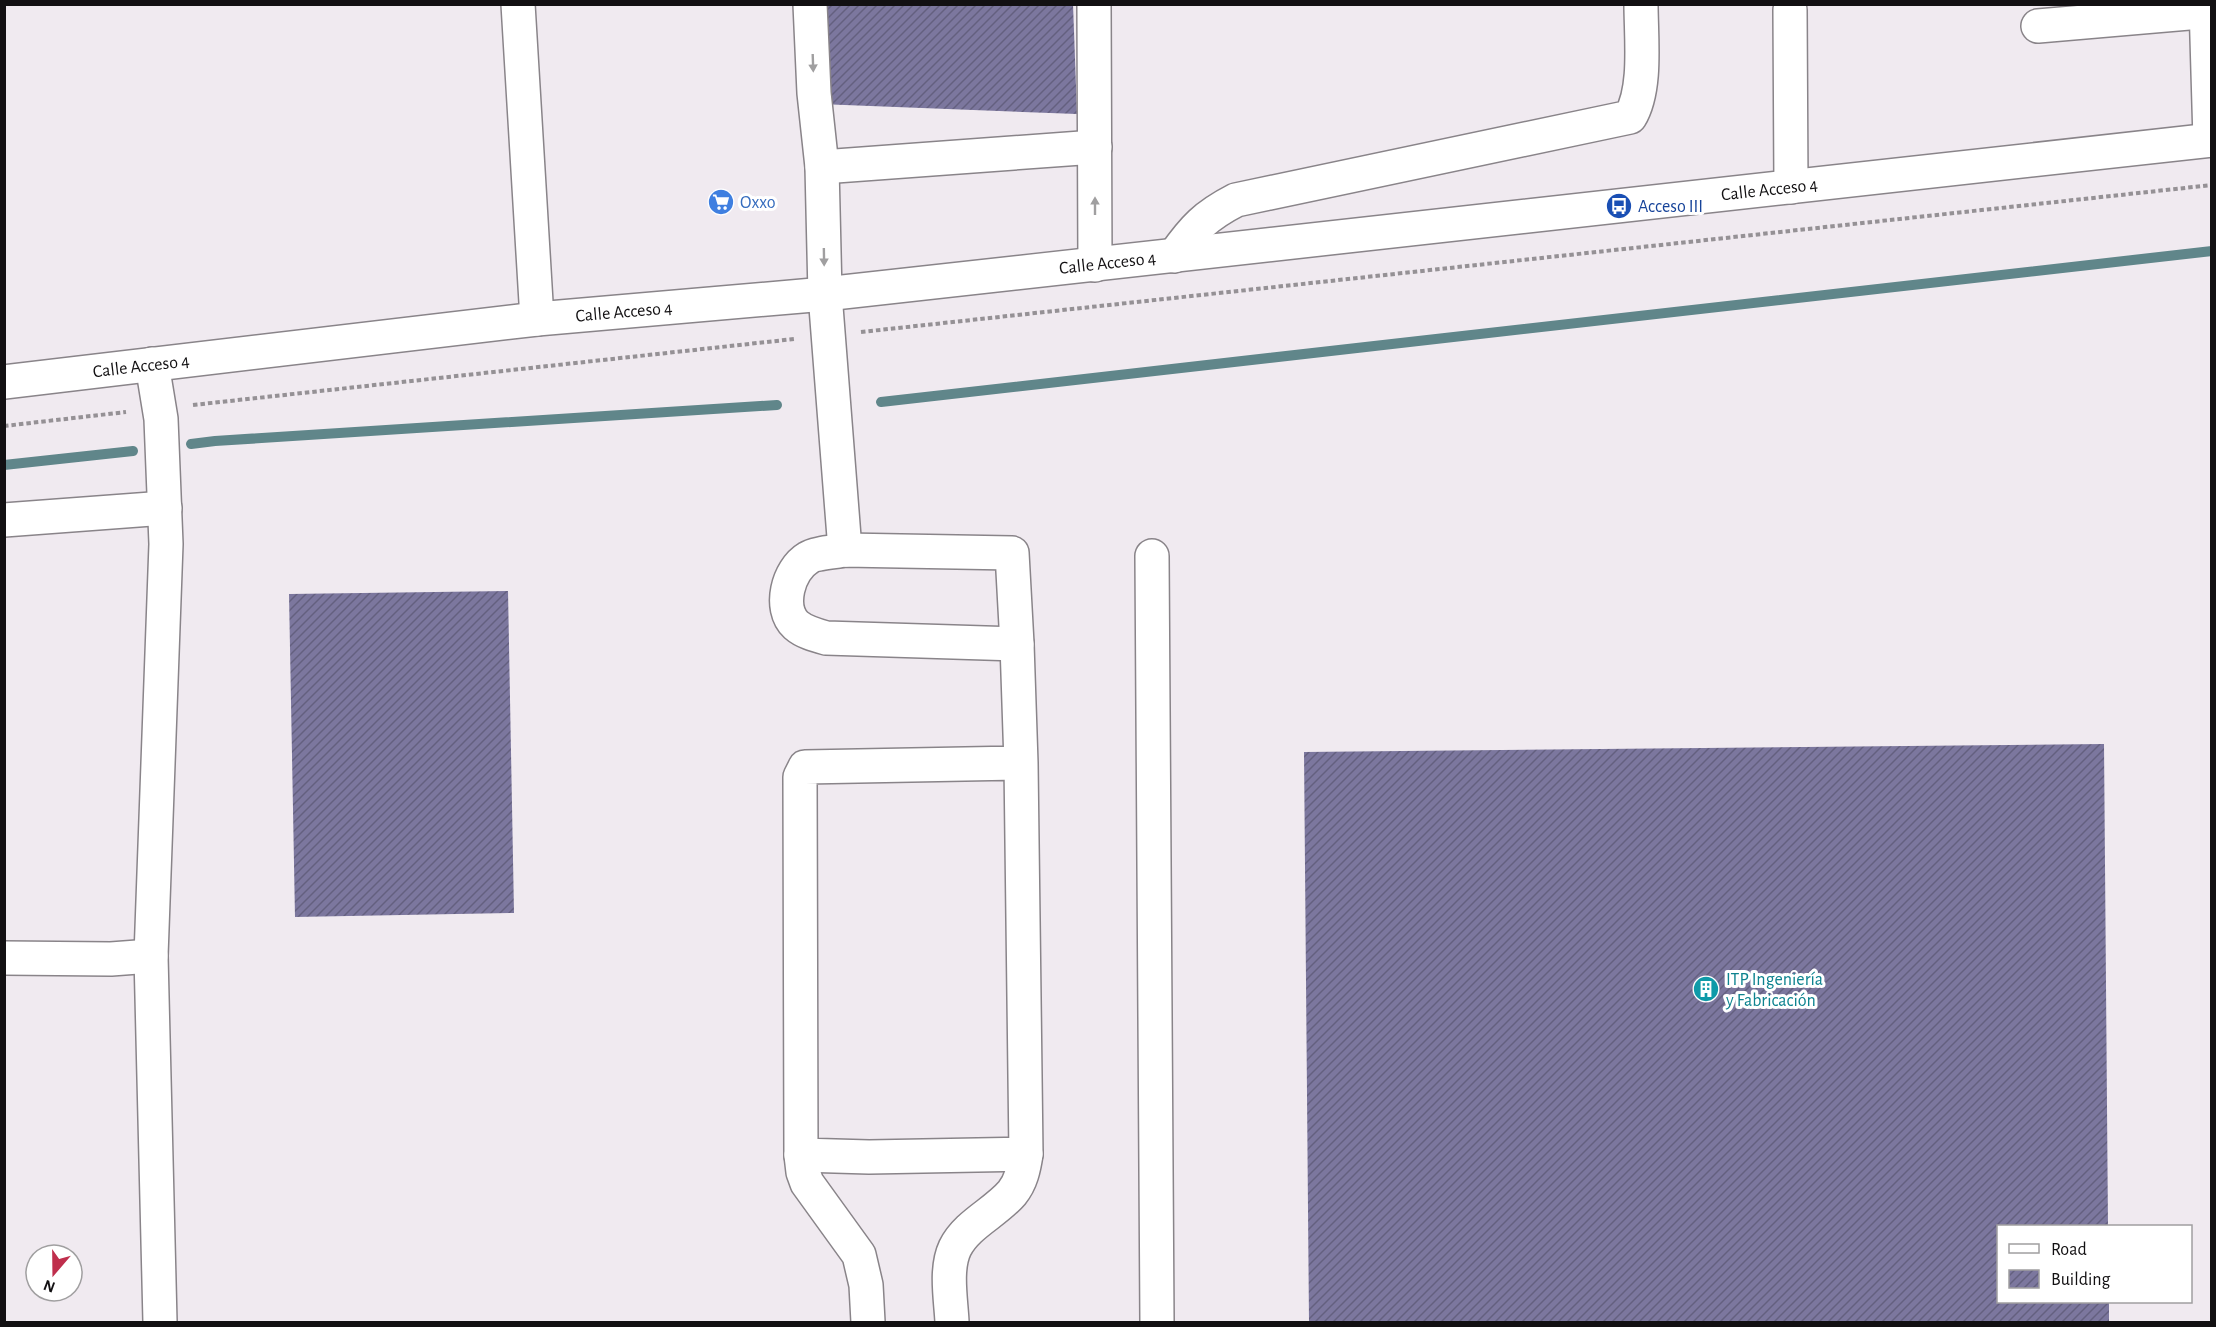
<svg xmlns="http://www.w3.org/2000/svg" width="2216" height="1327" viewBox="0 0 2216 1327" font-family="'Alegreya Sans',sans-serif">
<defs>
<pattern id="building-hatch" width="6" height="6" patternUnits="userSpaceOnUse" patternTransform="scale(1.5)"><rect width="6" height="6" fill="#7c779e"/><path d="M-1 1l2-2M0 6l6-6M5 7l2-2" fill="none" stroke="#64607f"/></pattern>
</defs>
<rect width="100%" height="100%" fill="#f0eaf0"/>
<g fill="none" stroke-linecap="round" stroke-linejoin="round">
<g stroke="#60868a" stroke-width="10">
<path d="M881,402L2212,251"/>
<path d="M191,444L215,441L777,405"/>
<path d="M4,465L133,451"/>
</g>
</g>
<g fill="url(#building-hatch)">
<path d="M815,4H1073L1077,114L819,104Z"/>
<path d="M508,591L514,913L295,917L289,594Z"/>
<path d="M2104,744L2108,1226H1998V1302H2109V1322H1309L1304,752Z"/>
</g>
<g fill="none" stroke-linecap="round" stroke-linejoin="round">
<g stroke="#898489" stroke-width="36">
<g id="minor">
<path d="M518,4L537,319"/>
<path d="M810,4L814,93L822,167L825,294L845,550"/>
<path d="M1094,4L1095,265"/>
<path d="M2206,4L2210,140"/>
<path d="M1790,10L1791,187"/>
<path d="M2038,26L2212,11"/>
<path d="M822,167L1095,147"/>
<path d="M1174,256C1194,228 1205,216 1236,200L1630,117C1647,89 1641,38 1641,4"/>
<path d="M152,364L161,419L166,544L151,956L160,1322"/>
<path id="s1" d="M4,382L537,319L825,294L2212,140"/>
<path d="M4,520L165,508"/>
<path d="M845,550L1012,553L1017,644L826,638C815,635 804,632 796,625C778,608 788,570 808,558C815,553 836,552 845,550Z"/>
<path d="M1152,556L1157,1322"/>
<path d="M1017,644L1021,763L1026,1154L869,1157L801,1155L800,777L805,767L1021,763"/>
<path d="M4,958L111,959L151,956"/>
<path d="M801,1155L803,1172L807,1183L859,1255L866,1285L868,1322"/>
<path d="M952,1322C951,1300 945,1269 955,1248C967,1224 995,1213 1012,1193C1021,1182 1024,1168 1026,1154"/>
</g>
</g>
<g stroke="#959195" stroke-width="4" stroke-dasharray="4.5 3" stroke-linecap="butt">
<path d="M861,332L2212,185"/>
<path d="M193,405L794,339"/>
<path d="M4,426L126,412"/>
</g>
<use href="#minor" stroke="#fff" stroke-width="33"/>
</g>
<defs><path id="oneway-solid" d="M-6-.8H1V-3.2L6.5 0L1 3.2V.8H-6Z" transform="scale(1.5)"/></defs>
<g fill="#a09fa0">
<use href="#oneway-solid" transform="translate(813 63) rotate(88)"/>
<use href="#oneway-solid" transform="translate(1095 206) rotate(-90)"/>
<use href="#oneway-solid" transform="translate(824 257) rotate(89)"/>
</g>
<defs>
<g id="supermarket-disc" transform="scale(1.35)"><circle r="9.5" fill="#3f7fe0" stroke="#fff"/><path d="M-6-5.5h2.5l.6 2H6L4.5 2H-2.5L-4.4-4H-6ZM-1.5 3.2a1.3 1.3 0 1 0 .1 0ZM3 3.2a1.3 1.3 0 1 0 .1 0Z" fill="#fff"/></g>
<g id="bus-disc" transform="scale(1.35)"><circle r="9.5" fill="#1a4fb4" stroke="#fff"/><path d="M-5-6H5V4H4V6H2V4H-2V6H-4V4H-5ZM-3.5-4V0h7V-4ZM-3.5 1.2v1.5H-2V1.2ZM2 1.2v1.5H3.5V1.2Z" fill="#fff"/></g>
<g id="building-disc" transform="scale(1.35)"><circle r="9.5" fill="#0f9aa8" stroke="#fff"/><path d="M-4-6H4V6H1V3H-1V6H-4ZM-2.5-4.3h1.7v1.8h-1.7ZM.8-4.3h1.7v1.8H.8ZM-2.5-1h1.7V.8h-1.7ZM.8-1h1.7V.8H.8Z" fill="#fff"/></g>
</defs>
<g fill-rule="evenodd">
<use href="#supermarket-disc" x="721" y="202"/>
<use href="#bus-disc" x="1619" y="206"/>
<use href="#building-disc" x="1706" y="989"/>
</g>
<g text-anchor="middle" stroke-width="6" stroke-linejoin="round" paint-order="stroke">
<g font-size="18" fill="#121012" stroke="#fff">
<text dy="6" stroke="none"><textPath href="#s1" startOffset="1776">Calle Acceso 4</textPath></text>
<text dy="6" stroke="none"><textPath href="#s1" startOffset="1110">Calle Acceso 4</textPath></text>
<text dy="6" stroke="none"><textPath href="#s1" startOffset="624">Calle Acceso 4</textPath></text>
<text dy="6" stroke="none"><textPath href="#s1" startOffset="138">Calle Acceso 4</textPath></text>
</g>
<g font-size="18" fill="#366cbe" stroke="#fff" text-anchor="start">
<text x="740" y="208">Oxxo</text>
</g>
<g font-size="18" fill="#164399" stroke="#fff" text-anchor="start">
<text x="1638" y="212">Acceso III</text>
</g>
<g font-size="18" fill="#0d838f" stroke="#fff" text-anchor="start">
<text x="1726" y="985">ITP Ingeniería<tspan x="1726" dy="21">y Fabricación</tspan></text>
</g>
</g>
<rect width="2216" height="1327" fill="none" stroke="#121012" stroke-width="12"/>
<rect x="1997" y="1225" width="195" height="78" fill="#ffffff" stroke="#a09fa0" stroke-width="1.5"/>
<rect x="2009" y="1244" width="30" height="9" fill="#ffffff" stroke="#a09fa0" stroke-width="1.5"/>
<text x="2051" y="1255" font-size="18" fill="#121012">Road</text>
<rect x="2009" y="1270" width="30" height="18" fill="url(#building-hatch)" stroke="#a09fa0" stroke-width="1.5"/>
<text x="2051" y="1285" font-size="18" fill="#121012">Building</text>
<g transform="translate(54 1273) rotate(200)"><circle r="28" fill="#ffffff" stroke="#a09fa0" stroke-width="1.5"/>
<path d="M0-4.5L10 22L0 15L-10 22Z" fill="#bf2e4c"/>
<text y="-9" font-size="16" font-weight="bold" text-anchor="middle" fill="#121012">N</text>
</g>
</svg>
